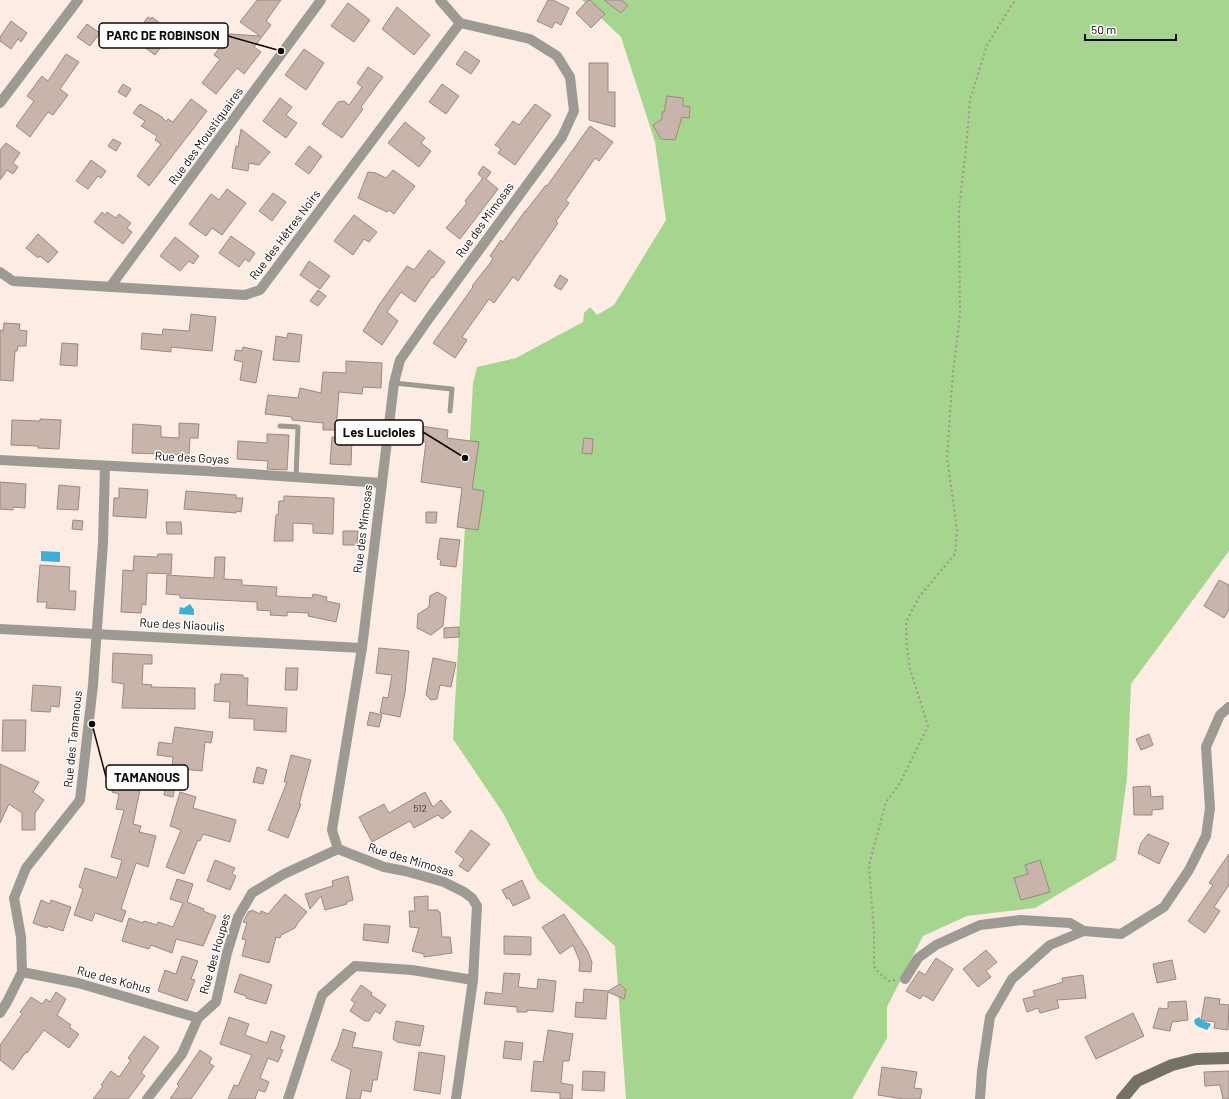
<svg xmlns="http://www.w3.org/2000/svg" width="1229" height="1099" viewBox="0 0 1229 1099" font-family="Barlow,sans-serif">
<rect width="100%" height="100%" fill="#fdece4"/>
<path fill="#a6d58f" d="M582,0H1229V551L1131,684L1127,778L1116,860L1035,908L967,916L923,936L887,1007V1038L852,1099H626L615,946L537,879L503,813L453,739L473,383L477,367L516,358L583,322L584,313L590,307L597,315L614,305L666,220L655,142L621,37Z"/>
<g fill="#3dafd6">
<path d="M41,551L60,552V562L41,561Z"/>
<path d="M190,604L194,610V615L179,614L180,607L184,608Z"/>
<path d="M1199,1017L1201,1020L1211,1024L1207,1030L1197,1026L1195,1024L1194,1020Z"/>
</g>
<g fill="#c8b4ab" stroke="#9b8880">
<path d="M257,0H281L266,21L271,25L254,47L261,52L244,74L237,68L216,94L202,83L220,59L214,55L230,34L260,36L240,22Z"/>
<path d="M548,0H553L569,8L561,25L555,22L552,28L537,21Z"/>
<path d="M588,0H590L605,14L591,28L576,13Z"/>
<path d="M604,0H621L628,5L621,13Z"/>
<path d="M348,3L370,20L354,42L331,26Z"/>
<path d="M397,7L430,35L414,55L382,29Z"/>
<path d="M148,17L151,19L152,17L172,33L155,55L135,40L142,31L139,29Z"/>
<path d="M11,21L27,33L21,42L18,39L11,49L0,41V37Z"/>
<path d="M87,24L100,33L90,46L77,37Z"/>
<path d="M304,49L324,63L306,90L285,75Z"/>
<path d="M465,51L480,61L471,74L456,64Z"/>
<path d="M66,54L79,62L60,89L68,95L53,115L48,112L30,137L16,126L34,101L27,96L42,76L48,81Z"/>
<path d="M589,63H608V92H615V127L589,120Z"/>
<path d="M368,67L383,77L361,107L363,109L342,138L322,124L338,102L344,101L349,105L362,87L357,83Z"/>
<path d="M123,84L131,89L126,97L118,92Z"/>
<path d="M442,84L459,96L446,114L429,102Z"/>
<path d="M667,96L683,98V106L690,107L689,118L682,117L675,140L661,139L653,125L662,119V112H664Z"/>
<path d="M280,98L292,107L286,115L297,123L286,138L263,121Z"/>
<path d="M191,99L207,111L149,186L137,176L161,144L155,140L157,136L141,126L145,121L133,113L140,104L162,117L166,122L168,119L173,122Z"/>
<path d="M535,104L551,115L515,165L498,153L501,149L495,145L513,121L519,125Z"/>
<path d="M405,122L425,138L421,143L431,151L419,167L388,143Z"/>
<path d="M590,126L613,142L599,161L595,158L566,200L569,203L556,221L558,223L518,281L513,277L494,303L489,299L462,337L467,340L455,358L433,343L473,287L472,286L491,262L493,258L490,256L501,240L503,242L525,211V212L546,185L547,186Z"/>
<path d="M241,129L270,152L259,165L249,163L248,171L232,168L236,146L238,147Z"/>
<path d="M113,139L121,143L116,151L108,146Z"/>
<path d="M6,143L20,153L13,163L18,167L13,174L7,170L0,180V150Z"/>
<path d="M309,146L322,156L309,174L295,164Z"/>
<path d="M91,160L106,171L101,178L98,176L88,189L76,181Z"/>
<path d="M483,166L491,172L486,179L498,189L460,239L446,228L467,203L465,201L483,178L478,174Z"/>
<path d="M393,170L415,186L394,214L389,210L387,212L358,198L368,172L376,173L386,178Z"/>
<path d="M227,189L246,203L222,235L212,228L206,236L189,224L211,194L219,200Z"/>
<path d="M273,193L286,202L272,221L259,211Z"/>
<path d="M102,212L105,215L107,212L116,218L119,214L131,223L127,228L132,232L123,244L94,222Z"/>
<path d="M354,215L377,232L369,242L364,239L353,255L334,241Z"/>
<path d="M38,234L58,252L48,263L40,256L38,258L26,248Z"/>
<path d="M231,236L255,253L249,262L245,259L239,267L219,253Z"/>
<path d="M175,237L199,256L193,264L189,261L180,271L160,256Z"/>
<path d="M429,250L445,262L433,278L432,277L415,302L401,292L387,312L398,321L382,345L363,331L381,302L407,266L414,270Z"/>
<path d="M309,261L330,276L320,289L300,275Z"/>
<path d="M560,275L568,280L561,290L554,286Z"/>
<path d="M318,290L326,296L318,306L310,301Z"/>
<path d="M191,314L216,317L212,351L171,347V352L141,349L142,333L162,335L163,329L189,331Z"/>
<path d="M4,323L20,324L19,330L27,331L26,346H18L17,351H15L13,381L0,380V330L3,331Z"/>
<path d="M288,333L302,335L299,362L273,360L276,336L287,338Z"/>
<path d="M62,343L78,344L77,366L60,365Z"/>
<path d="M243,347L262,351L256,383L240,380L243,362L234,360L236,350L242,351Z"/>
<path d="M346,361L382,363L381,388L363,387L362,394L339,392L336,430H323V423L292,420V417L265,414L268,395L298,398L300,388L321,393L323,372L346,373Z"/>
<path d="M40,419L61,420L59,449L38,448V446L11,445L12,420L40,421Z"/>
<path d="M179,423L199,424L198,438H190L189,455L132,453L133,424L161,426V437L179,438Z"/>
<path d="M414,425L448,430L447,438L479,442L472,489L484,491L478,530L457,527L462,488L421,482L426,442L405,439L407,426L414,427Z"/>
<path d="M267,434L289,435L287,470L267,469L268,461L237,459L238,441L267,443Z"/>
<path d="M332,437L352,438L351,465L330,464Z"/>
<path d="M584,438L593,439L592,454L582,453Z"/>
<path d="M0,482L26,484L25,508L13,507V510L0,509Z"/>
<path d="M59,485L80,487L78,510L57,509Z"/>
<path d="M119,488L148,490L146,518L113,516L114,498H119Z"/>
<path d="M186,491L236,495V498H243L241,512L236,511V513L184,509Z"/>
<path d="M284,496L334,498L333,534L313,533V524L293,523V541H274L276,515H278L279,501H284Z"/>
<path d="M426,512H437L436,523H426Z"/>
<path d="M73,520L83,521L82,530L72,529Z"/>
<path d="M166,522H181L182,534H167Z"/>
<path d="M343,531H358L357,545H343Z"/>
<path d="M440,538L460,540L456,567L440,565L441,560L437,559Z"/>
<path d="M158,554H172L171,574L147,573L146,605L142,604L141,613L121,612L123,570L133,571L134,556L157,557Z"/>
<path d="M215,557H225L224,579L242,580V585L277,587L276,596L312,598L313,594L327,597L326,601L340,604L336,622L308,616L309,613L287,612V616L270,615L271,611L257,610V602L180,598V595L166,594L167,575L214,578Z"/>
<path d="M40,565L70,567L69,591H76L75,610L46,608L47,602H37Z"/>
<path d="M1219,580L1229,585V610L1224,618L1204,606Z"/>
<path d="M437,592L446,597L443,626L431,635L417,628L418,614L429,607L430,596Z"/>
<path d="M459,627V637L444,638V628Z"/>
<path d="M379,648L409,651L405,693L400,717L380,713L383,697L388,698L392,675L376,673Z"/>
<path d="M113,653L152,655V664H143L142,684L152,685L151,687L195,688V709L122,708L124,684L112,682Z"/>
<path d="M433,658L456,663L451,687L440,685L437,699L431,700L426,695Z"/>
<path d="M286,668H298L297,690H285Z"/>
<path d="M221,674L243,675V678H248L247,705L287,708L286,732L254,730V719L229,718L230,702L214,701L215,684H220Z"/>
<path d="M33,685L61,687L59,707L51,706L50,712L31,711Z"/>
<path d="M370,712L382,715L379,727L367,725Z"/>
<path d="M3,720H26L25,751H2Z"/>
<path d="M175,727L213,732L211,743L205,742L202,771L172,768L173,757L157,755L159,742L172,744Z"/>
<path d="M1149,734L1153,745L1141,750L1136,739Z"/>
<path d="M291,755L311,760L299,804H301L288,838L268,830L287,782H284Z"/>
<path d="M0,764L39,782L33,792L44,800L35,813V830H22V813L9,804L0,823Z"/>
<path d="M257,767L267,770L263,784L253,782Z"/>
<path d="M159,777L176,780L173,797L164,795L165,791L157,789Z"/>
<path d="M115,779L141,785L133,824L141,826L139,832L156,836L148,867L136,863L121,909L126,911L122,922L95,913L92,921L74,915L83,889L79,887L85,868L117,878L122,860L111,857L124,810L116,809L119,794L112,792Z"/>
<path d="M1150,786L1151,797L1163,796V809L1152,810V815H1134L1133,787Z"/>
<path d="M180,792L196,797L193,808L236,820L230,842L203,834L200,841L198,840L184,874L166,867L181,830L170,826Z"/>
<path d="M425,792L433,807L441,800L451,812L442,819L438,815L414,828L410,821L372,842L359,817L384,804L389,813Z"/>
<path d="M471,830L490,844L468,872L459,866L464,859L455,852Z"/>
<path d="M1148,834L1169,843L1159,864L1138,853L1141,843Z"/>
<path d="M1229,854V885L1214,907L1220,911L1205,933L1188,921L1213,885L1209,883Z"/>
<path d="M215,860L235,868L232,874L236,876L230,890L207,881Z"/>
<path d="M1040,860L1050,892L1021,900L1014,878L1028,874L1025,865Z"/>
<path d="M348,876L353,900L346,902L347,904L325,910L321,896L310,909L305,894L333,886L332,881Z"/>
<path d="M177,879L193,884L187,902L204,909L203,911L216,916L203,946L176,939L172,953L151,945L149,949L122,941L129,918L143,923L144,921L157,925L158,922L173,927L183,903L170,899Z"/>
<path d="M522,880L530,898L513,906L509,898L507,899L502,890Z"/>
<path d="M285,894L307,912L297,924L295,928L281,935L280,938L276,937L269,963L242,956L246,940L242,939L247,923L243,922L249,911L251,912L252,910L260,914L261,911L268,914Z"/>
<path d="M428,896V910H438V912H440L442,937H450L452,953L424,957V954L412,951L419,928L410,927L409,911H415L414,897Z"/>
<path d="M41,900L50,904L51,900L71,907L63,931L48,926L47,928L33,923Z"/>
<path d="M564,914L587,950L592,962L591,972L579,971L580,962L573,945L560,954L542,927Z"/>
<path d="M364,924L390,926L388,943L363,940Z"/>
<path d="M504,936L531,937V955L504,954Z"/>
<path d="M986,950L997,962L986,971L991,977L978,987L963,969Z"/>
<path d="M182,956L198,961L191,979L195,980L187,1001L158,991L165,970L176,974Z"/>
<path d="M936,958L953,969L933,1001L923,995L920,999L906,991L919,971L925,975Z"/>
<path d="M1172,960L1176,979L1157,983L1153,964Z"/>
<path d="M504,973L520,974L518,987L537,989L538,979L556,981L553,1012L527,1010V1012H517V1007L484,1004L486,992L502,994Z"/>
<path d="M240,974L272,985L266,1004L246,998V996L234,992Z"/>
<path d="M1083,975L1086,998L1057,1000L1059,1008L1040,1013L1038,1008L1027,1012L1023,999L1035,996L1033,991L1063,982L1062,978Z"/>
<path d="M620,984L626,990L624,999L608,992L606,1019L575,1017L576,1002L583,1003L584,989L608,991Z"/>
<path d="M361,985L372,993L371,995L386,1005L380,1014L375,1011L369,1021H365L350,1011L355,1003L351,1000Z"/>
<path d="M56,992L66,999L57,1015L71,1025L69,1027L79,1034L69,1048L44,1030L27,1053L26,1052L13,1070L0,1060V1045L22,1014L20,1012L31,997L42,1004L46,999L50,1002Z"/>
<path d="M1205,997L1220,999L1219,1004L1229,1005L1228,1030L1214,1028L1215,1022L1201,1020Z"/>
<path d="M1186,1001L1188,1020L1172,1022L1170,1031L1153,1028L1159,1008L1168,1009V1002Z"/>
<path d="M1133,1013L1144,1036L1096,1059L1085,1037Z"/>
<path d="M229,1017L249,1024L245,1035L267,1043L271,1031L285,1036L280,1049L283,1050L278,1062L268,1058L260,1078L269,1082L265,1092L258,1090L255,1099H228L234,1085L238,1086L252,1055L220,1044Z"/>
<path d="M396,1021L424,1026L420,1046L397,1042L393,1039Z"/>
<path d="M343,1029L356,1033L352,1047L382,1052L377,1080H373L371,1092L362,1090L360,1099H346L351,1070L331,1060L338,1045Z"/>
<path d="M548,1030L573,1034L569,1061H563L561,1083L573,1085L572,1099H560V1093L531,1091L534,1061L543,1062Z"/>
<path d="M144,1036L159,1047L141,1073L145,1076L128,1099H93L103,1086L101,1085L111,1071L119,1077L131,1060L128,1058Z"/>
<path d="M505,1041L523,1043L521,1060L503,1058Z"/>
<path d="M200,1050L212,1058L209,1063L214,1066L191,1099H170L179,1086L177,1084Z"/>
<path d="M419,1052L445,1056L440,1094L414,1090Z"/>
<path d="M882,1067L917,1072L914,1088L922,1089L920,1099H903L878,1095Z"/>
<path d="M583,1071L605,1072L604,1091L582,1090Z"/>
<path d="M1229,1071V1099H1223L1220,1085L1205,1086L1204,1072Z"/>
</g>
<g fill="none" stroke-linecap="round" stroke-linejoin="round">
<path stroke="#a0938d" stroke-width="2" stroke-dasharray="2 3" stroke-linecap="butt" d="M895,980L889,981L879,973L874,966V933L869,865L886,802L900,783L928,726L910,669L907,648L906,622L919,597L955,554L957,530L947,457L953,372L960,315L959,210L967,138L970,100L987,45L1015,0"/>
<g stroke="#9c9a92" stroke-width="5">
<path d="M394,383L452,389L450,411"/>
<path d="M280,426L298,427L296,478"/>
</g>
<g stroke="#9c9a92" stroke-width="10">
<path d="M440,0L460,23L530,39L557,56L570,77L574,111L562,137L430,317L400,360L394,383L362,648L332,830L338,849L384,867L405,871L444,882L464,892L472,898L477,906L473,980L456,1099"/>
<path d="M0,103L78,0"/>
<path d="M0,272L13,281L245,295L260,290L460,23"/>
<path d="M110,287L321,0"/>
<path d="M0,460L207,471L382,483"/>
<path d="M0,629L362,648"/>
<path d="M22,972L78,983L198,1018"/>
<path d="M905,979L918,958L936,945L980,925L1021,920L1070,923L1084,931L1121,934L1164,907L1189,870L1206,836L1210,808L1206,747L1220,715L1229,707"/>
<path d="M0,1013L7,1002L22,972L21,937L14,898L26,868L80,800L93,685L103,543L105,466"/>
<path d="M147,1099L182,1054L198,1018L216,1002L227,953L238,917L252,893L284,874L338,849"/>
<path d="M288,1099L322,995L355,966L412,970L473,980"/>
<path d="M980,1099L982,1071L990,1017L1012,979L1050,945L1084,931"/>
</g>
<path stroke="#757166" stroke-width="12" d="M1122,1099L1137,1081L1172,1065L1196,1059L1229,1058"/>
</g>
<g text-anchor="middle" stroke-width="3" stroke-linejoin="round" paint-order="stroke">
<g font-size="10" fill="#3e3430">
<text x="420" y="812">512</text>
</g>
<g font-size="12" fill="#100a07" stroke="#fdfdfd">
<text transform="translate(206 136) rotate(-54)" y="4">Rue des Moustiquaires</text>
<text transform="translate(485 220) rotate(-54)" y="4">Rue des Mimosas</text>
<text transform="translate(285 235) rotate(-53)" y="4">Rue des Hêtres Noirs</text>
<text transform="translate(192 458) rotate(3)" y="4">Rue des Goyas</text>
<text transform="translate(363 529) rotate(-83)" y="4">Rue des Mimosas</text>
<text transform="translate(182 625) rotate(3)" y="4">Rue des Niaoulis</text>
<text transform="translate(73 739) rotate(-84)" y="4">Rue des Tamanous</text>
<text transform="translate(411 860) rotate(17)" y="4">Rue des Mimosas</text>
<text transform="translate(215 954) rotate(-74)" y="4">Rue des Houpes</text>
<text transform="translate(114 980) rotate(15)" y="4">Rue des Kohus</text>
</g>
</g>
<path fill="none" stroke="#100a07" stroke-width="1.5" d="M281 51L228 36M465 458L423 432M92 724L106 777"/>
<g fill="#100a07" stroke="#fdfdfd" stroke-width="1.5">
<circle cx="281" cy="51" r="4"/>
<circle cx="465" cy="458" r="4"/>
<circle cx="92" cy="724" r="4"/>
</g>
<g fill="#fdfdfd" stroke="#100a07" stroke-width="1.5">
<rect x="99" y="23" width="129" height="25" rx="4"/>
<rect x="335" y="420" width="88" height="25" rx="4"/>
<rect x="106" y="765" width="82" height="25" rx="4"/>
</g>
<g font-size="13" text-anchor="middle" font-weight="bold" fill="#100a07">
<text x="163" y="40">PARC DE ROBINSON</text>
<text x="379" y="437">Les Lucioles</text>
<text x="147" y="782">TAMANOUS</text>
</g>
<path d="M1085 34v6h91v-6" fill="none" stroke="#100a07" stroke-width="2"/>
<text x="1091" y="34" font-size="12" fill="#100a07" stroke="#fdfdfd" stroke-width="3" paint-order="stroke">50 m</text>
</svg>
